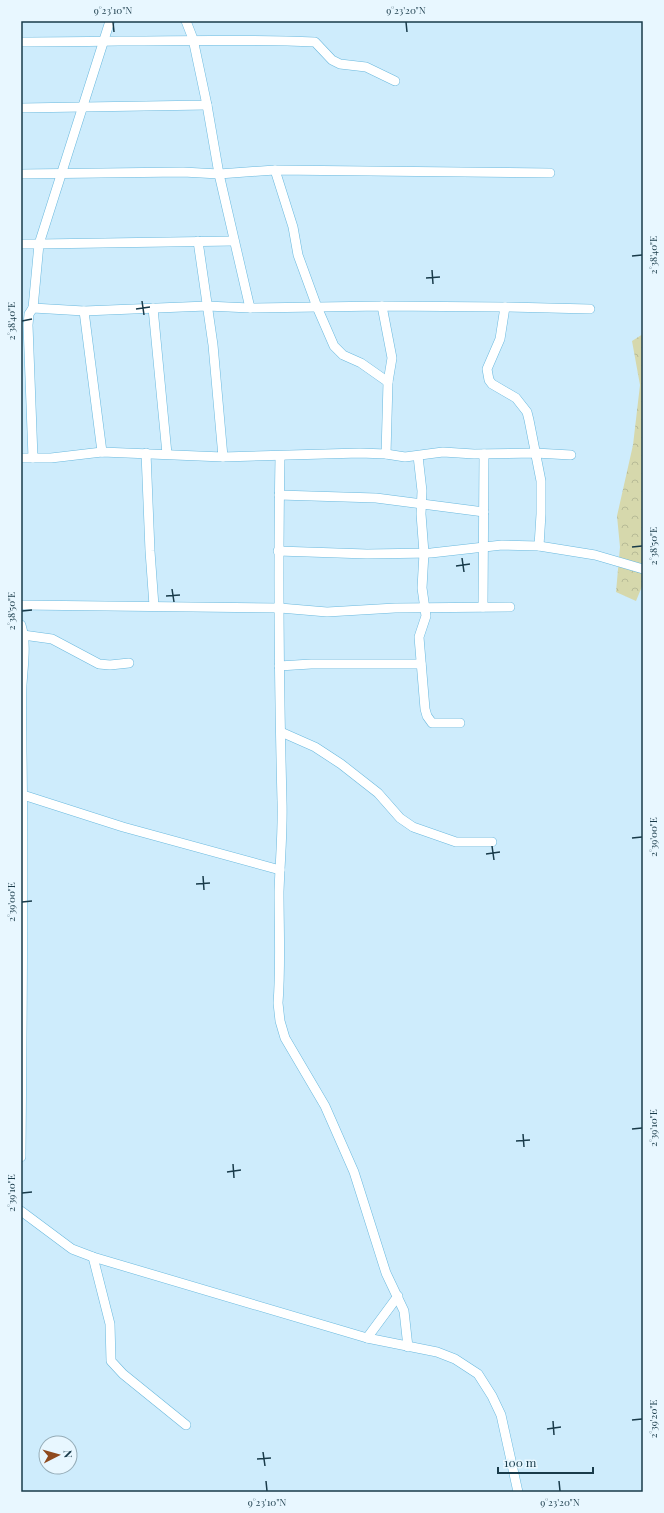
<svg xmlns="http://www.w3.org/2000/svg" width="664" height="1513" viewBox="0 0 664 1513" font-family="'Playfair Display',serif">
<defs>
<pattern id="forest-crowns" width="20" height="18" patternUnits="userSpaceOnUse"><rect width="20" height="18" fill="#d6d8ac"/><path d="M2 6a3 3 0 1 1 6 0M12 15a3 3 0 1 1 6 0" fill="none" stroke="#b7ba96"/></pattern>
</defs>
<rect width="100%" height="100%" fill="#ceecfc"/>
<path fill="url(#forest-crowns)" d="M643,334V584L636,601L616,592L620,547L617,516L633,445L640,385L632,341Z"/>
<g fill="none" stroke-linecap="round" stroke-linejoin="round">
<g stroke="#6ab9de" stroke-width="10">
<g id="minor">
<path d="M21,42C119,42 217,38 315,42L332,60L340,64L366,67L395,81"/>
<path d="M207,105L219,174L250,308"/>
<path d="M21,108L207,105L193,39L186,21"/>
<path d="M275,170L293,227L298,255L317,307L334,346L343,355L361,363L388,382"/>
<path d="M21,174L183,172L219,174L275,170L550,173"/>
<path d="M21,244H39L110,21"/>
<path d="M382,306L392,358L388,382L386,454"/>
<path d="M505,307L500,339L487,369L489,380L492,384L516,398L527,412L529,420L541,481V514L539,546"/>
<path d="M33,308L39,244L234,241"/>
<path d="M153,308L167,454"/>
<path d="M84,311L102,452"/>
<path d="M146,453L150,551L154,606"/>
<path d="M418,456L422,491L421,514L424,553L422,588L426,616L419,637L425,709L427,716L432,723H460"/>
<path d="M223,457L360,453L386,454L405,457L443,452L474,454L535,453L571,455"/>
<path d="M280,457C278,571 279,686 282,801C283,831 280,861 279,892C279,929 281,966 278,1003L280,1021L285,1038L325,1106L354,1172L386,1273L404,1311L408,1347"/>
<path d="M21,458H51L102,452L223,457L213,345L198,241"/>
<path d="M33,458L28,325L29,314L33,308L84,311L207,306L250,308L382,306L505,307L590,309"/>
<path d="M279,495L376,498L484,512"/>
<path d="M278,551L367,554L431,553L502,545L539,546L595,555L643,569"/>
<path d="M21,605L280,608L327,612L395,608L510,607"/>
<path d="M483,607L484,454"/>
<path d="M21,625C27,644 23,666 22,685C21,707 22,730 22,752C24,887 22,1022 21,1157"/>
<path d="M23,635L52,639L99,664L110,665L129,663"/>
<path d="M279,666L311,664H421"/>
<path d="M281,732L315,747L341,764L378,793L400,818L413,827L456,842H492"/>
<path d="M23,795L123,827L280,870"/>
<path d="M21,1211L72,1249L93,1257L367,1338L437,1352L455,1359L478,1374L492,1396L501,1415L518,1492"/>
<path d="M93,1257L110,1324L111,1361L123,1374L186,1425"/>
<path d="M367,1338L398,1296"/>
</g>
</g>
<use href="#minor" stroke="#fff" stroke-width="9"/>
</g>
<path fill="none" stroke="#193b4a" stroke-width="1.5" d="M113,22L114,32M406,22L407,32M632,256L642,255M432,270L433,284M426,278L440,277M142,301L144,315M136,309L150,307M22,321L32,319M632,547L642,546M462,558L464,572M456,566L470,564M172,589L174,602M166,596L180,595M22,611L32,610M632,838L642,837M492,846L494,860M486,854L500,852M203,876L204,890M196,884L210,883M22,902L32,901M632,1129L642,1128M523,1134L524,1147M516,1141L530,1140M233,1164L234,1178M227,1172L241,1170M22,1193L32,1192M632,1420L642,1419M553,1421L554,1435M547,1429L561,1427M263,1452L265,1466M257,1459L271,1458M266,1481L267,1491M559,1481L560,1491"/>
<rect width="664" height="1513" fill="none" stroke="#e8f7ff" stroke-width="44"/>
<g transform="translate(58 1455) rotate(84)"><circle r="19" fill="#e8f7ff" stroke="#95acb7"/>
<path d="M0-3L7 15L0 10L-7 15Z" fill="#8f4a1f"/>
<text y="-6" font-size="11" font-weight="bold" text-anchor="middle" fill="#193b4a">N</text>
</g>
<path d="M498 1467v6h95v-6" fill="none" stroke="#193b4a" stroke-width="2"/>
<text x="504" y="1467" font-size="12" fill="#193b4a" stroke="#e8f7ff" stroke-width="3" paint-order="stroke">100 m</text>
<rect x="22" y="22" width="620" height="1469" fill="none" stroke="#193b4a" stroke-width="1.5"/>
<g font-size="10" text-anchor="middle" fill="#193b4a">
<text x="113" y="14">9°23'10"N</text>
<text x="406" y="14">9°23'20"N</text>
<text transform="translate(653 255) rotate(-90)" y="4">2°38'40"E</text>
<text transform="translate(11 321) rotate(-90)" y="4">2°38'40"E</text>
<text transform="translate(653 546) rotate(-90)" y="4">2°38'50"E</text>
<text transform="translate(11 611) rotate(-90)" y="4">2°38'50"E</text>
<text transform="translate(653 837) rotate(-90)" y="4">2°39'00"E</text>
<text transform="translate(11 902) rotate(-90)" y="4">2°39'00"E</text>
<text transform="translate(653 1128) rotate(-90)" y="4">2°39'10"E</text>
<text transform="translate(11 1193) rotate(-90)" y="4">2°39'10"E</text>
<text transform="translate(653 1419) rotate(-90)" y="4">2°39'20"E</text>
<text x="267" y="1506">9°23'10"N</text>
<text x="560" y="1506">9°23'20"N</text>
</g>
</svg>
